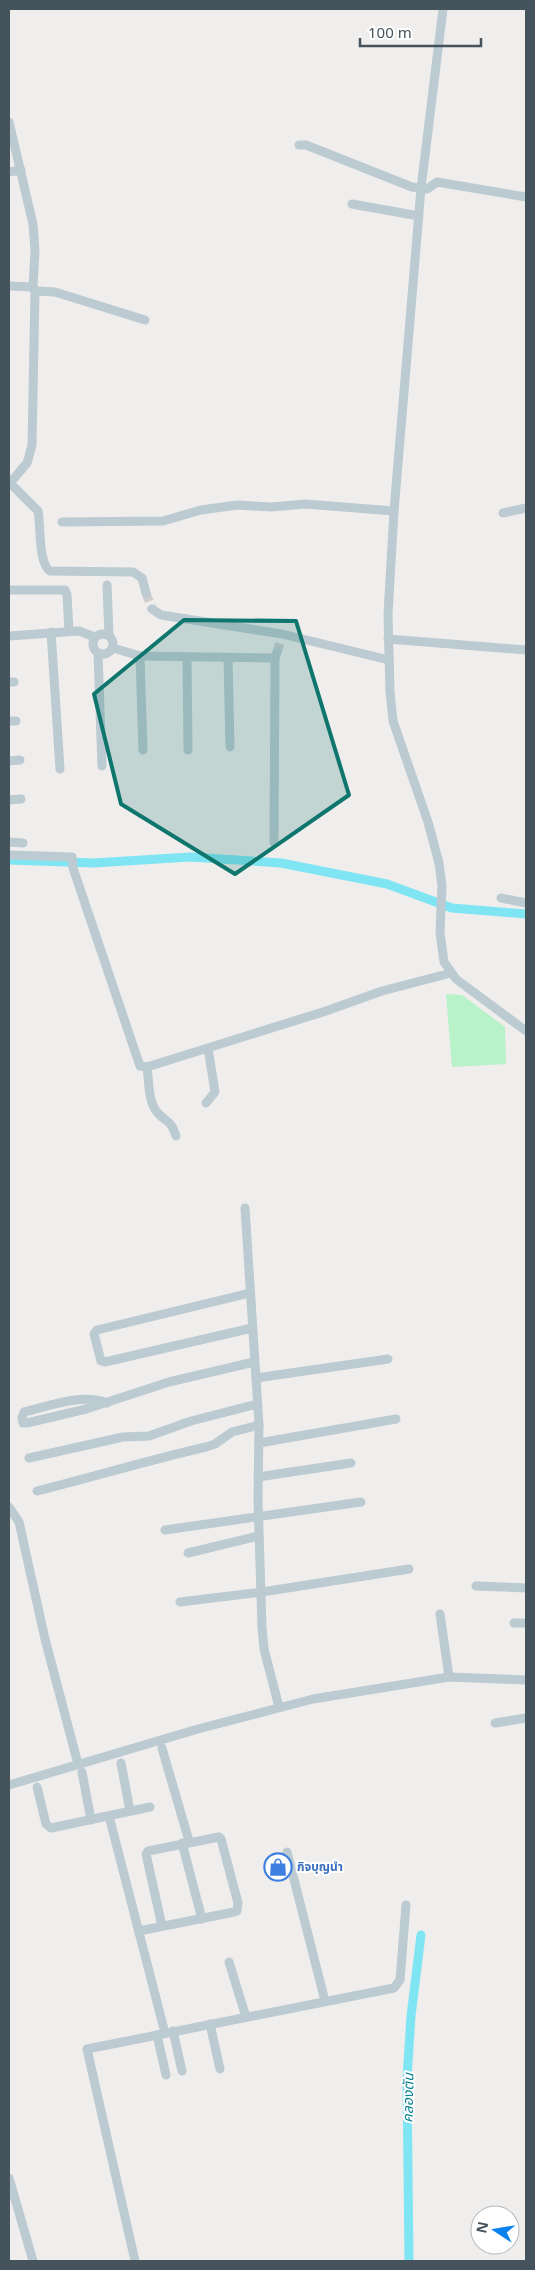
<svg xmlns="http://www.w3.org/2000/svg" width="535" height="2270" viewBox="0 0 535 2270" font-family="'Noto Sans','Noto Sans Thai',sans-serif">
<rect width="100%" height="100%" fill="#f0eded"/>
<path fill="#b7f2c9" d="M446,994L462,995L505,1027L506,1064L452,1067Z"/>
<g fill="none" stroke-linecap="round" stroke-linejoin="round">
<g stroke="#80e5f3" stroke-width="9">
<path d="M9,860L94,863L190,857L281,863L387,884L452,908L526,914"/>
<path d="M409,2261L407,2079L411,2016L421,1935"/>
</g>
<g stroke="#ceced0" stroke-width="9" stroke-dasharray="9 4.5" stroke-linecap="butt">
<path d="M146,593L152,609"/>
<path d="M277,652L281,639"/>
</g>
<g stroke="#bccad1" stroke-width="9">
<path d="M443,9L421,188L394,511L388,614L390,692L393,721L428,822L439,863L442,886L440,933L444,962L456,979L526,1031"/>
<path d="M9,122L33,224L35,251L33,287"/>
<path d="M299,145H306L412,187L427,189L437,182L526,197"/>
<path d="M9,172L21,170"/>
<path d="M352,204L419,216"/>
<path d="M9,286L33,287L35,291L32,445L27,463L10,483"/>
<path d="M35,291L55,292L145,320"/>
<path d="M9,482L38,511C41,526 38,563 50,571L133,572L142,578L146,593"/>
<path d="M503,513L526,508"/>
<path d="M62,522L163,521L201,510L237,505L271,507L305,504L394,511"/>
<path d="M107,585L109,635"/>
<path d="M9,590H65L67,595L69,631"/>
<path d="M152,609L161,615L282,634L389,660"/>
<path d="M51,632L60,769"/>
<circle cx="103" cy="644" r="10"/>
<path d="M9,636L79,631L95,637"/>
<path d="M388,639L526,650"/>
<path d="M113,648L140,656L275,658"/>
<path d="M98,653L102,766"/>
<path d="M140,656L143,750"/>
<path d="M187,658L188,750"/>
<path d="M228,658L230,747"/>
<path d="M9,682H14"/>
<path d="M9,721H16"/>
<path d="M9,761L20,760"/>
<path d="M9,800L21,799"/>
<path d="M9,842L23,843"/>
<path d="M274,842L275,658L277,652"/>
<path d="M9,855L72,857L73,868L140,1066L147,1067L326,1011L382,991L451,973"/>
<path d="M501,898L526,903"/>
<path d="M147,1067C149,1080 148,1102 157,1112C167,1124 170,1118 176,1136"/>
<path d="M206,1103L215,1092L208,1048"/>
<path d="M245,1208L259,1425L258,1500L262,1627L264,1649L279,1707"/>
<path d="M250,1293L97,1330L94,1334L101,1361L105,1362L252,1328"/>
<path d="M256,1378L388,1359"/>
<path d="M107,1403C82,1393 49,1406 24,1412L22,1418L23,1423H27L86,1409L169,1382L254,1362"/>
<path d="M259,1443L396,1419"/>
<path d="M29,1458L123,1437L149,1436L191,1421L257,1404"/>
<path d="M258,1477L351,1463"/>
<path d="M37,1491C93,1477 149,1460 206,1447L215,1444L232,1432L259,1425"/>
<path d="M9,1507L19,1522L45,1639L78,1764"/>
<path d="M165,1530L361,1502"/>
<path d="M188,1553L259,1536"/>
<path d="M476,1586L526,1588"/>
<path d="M180,1602L262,1592L409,1569"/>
<path d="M440,1614L449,1677"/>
<path d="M514,1623H526"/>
<path d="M495,1723L526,1718"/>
<path d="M162,1748L189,1841"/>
<path d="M121,1763L130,1811"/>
<path d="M82,1772L91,1820"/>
<path d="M9,1785L198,1729L313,1699L449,1677L526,1680"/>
<path d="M37,1787L46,1824L51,1828L150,1807"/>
<path d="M109,1816L165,2033"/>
<path d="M182,1843L202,1919"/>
<path d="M287,1852L325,2001"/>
<path d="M139,1931L234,1912L237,1911L238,1903L221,1839L219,1837L148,1851L146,1854L162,1926"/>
<path d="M229,1962L246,2017"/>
<path d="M210,2024L220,2069"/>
<path d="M173,2031L182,2071"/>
<path d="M157,2035L166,2075"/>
<path d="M9,2178L33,2261"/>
<path d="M135,2261L87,2049L394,1988L400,1980L406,1905"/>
</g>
</g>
<path fill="#0f766e" fill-opacity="0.2" stroke="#0f766e" stroke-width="4" stroke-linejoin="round" d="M184,620L296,621L349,795L235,874L121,804L94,694Z"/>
<defs>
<g id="shop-ring" transform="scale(1.4375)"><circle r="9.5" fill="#fff" stroke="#3f7fe0" stroke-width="1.5"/><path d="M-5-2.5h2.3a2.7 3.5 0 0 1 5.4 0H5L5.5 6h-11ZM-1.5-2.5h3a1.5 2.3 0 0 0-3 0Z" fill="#3f7fe0"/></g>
</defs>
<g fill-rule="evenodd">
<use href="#shop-ring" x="278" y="1867"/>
</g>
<g text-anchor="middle" stroke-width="4" stroke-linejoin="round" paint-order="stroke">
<g font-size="12" font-weight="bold" fill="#366cbe" stroke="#fff" text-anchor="start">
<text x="297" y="1871">กิจบุญนำ</text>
</g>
<g font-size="14" font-style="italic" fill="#048193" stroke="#fff">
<text transform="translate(408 2098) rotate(-89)" y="5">คลองตัน</text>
</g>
</g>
<rect width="535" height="2270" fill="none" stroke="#44535c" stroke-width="20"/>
<g transform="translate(495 2230) rotate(282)"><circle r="24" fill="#ffffff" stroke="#b4babe"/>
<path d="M0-4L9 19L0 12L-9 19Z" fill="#0a82ed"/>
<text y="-8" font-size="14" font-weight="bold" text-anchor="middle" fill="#44535c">N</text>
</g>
<path d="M360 38v8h121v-8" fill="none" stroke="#44535c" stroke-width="2.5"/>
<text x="368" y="38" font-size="15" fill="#44535c" stroke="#ffffff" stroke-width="4" paint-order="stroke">100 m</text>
</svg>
